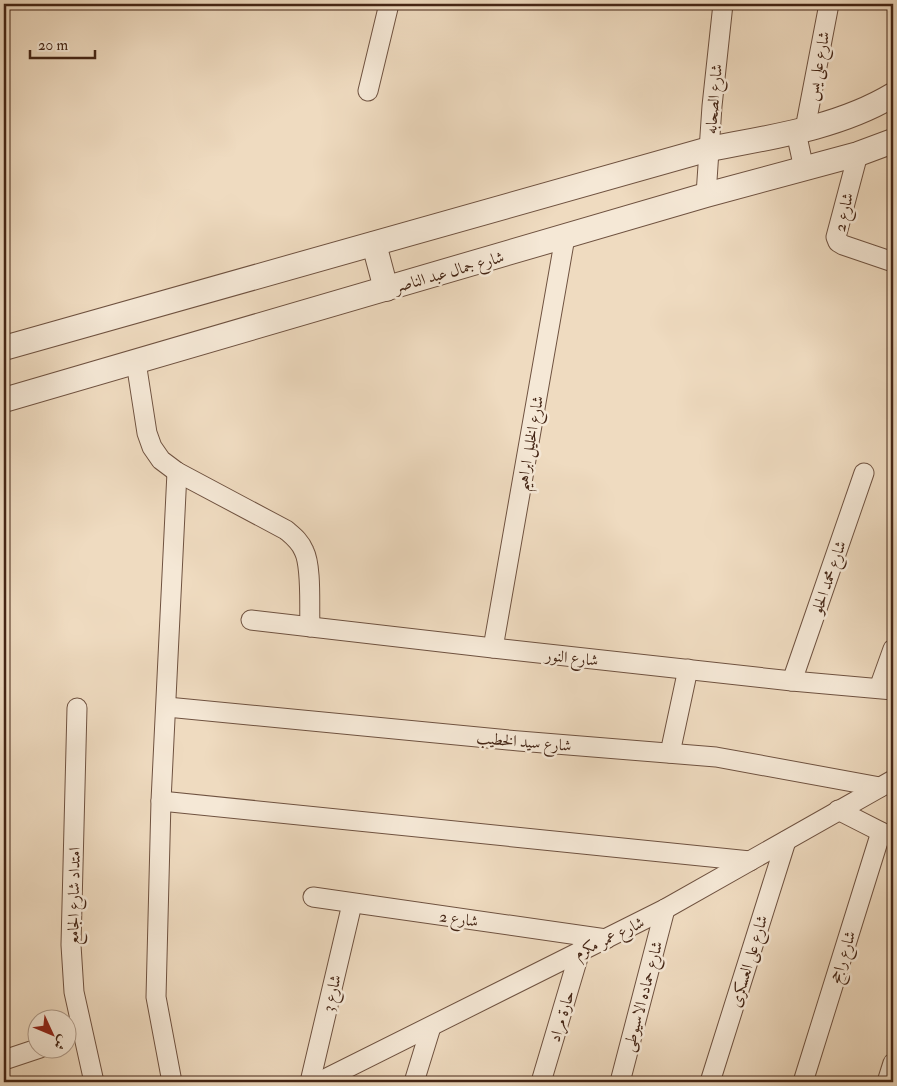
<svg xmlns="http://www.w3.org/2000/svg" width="897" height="1086" viewBox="0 0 897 1086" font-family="'IM FELL Double Pica',Amiri,serif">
<rect width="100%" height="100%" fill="#efdbc0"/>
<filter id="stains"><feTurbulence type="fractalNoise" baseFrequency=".004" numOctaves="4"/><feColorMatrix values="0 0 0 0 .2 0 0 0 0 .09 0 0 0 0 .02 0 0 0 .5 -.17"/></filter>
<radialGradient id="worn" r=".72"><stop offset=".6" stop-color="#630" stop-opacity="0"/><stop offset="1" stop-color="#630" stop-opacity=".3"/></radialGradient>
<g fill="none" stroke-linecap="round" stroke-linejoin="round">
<g stroke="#6f5240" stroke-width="21">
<g id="minor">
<path d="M368,91L389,4"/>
<path d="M805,129L829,4"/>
<path d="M796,132L804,169"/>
<path d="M858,154L836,237L838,242L843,245L893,262"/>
<path d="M706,195L712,106L723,4"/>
<path d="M136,362L147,433L152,447L161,460L177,472L286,530C293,536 300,541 304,551C312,567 309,607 310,627"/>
<path d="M251,620L493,648L792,681L893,690"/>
<path d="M493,648L565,237"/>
<path d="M792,681L864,473"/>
<path d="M879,688L893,649"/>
<path d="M167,707L519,741L716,757L880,787"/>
<path d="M77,708L71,945L74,992L94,1082"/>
<path d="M670,753L688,669"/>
<path d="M161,801L750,861"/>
<path d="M838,810L893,838"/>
<path d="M313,897L606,939"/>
<path d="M4,1060L40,1048"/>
<path d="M172,1082L156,997L161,801L177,472"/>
<path d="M310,1082L352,904"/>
<path d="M319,1082L665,909L893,780"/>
<path d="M414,1082L431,1027"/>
<path d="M541,1082L580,951"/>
<path d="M620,1082L665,909"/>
<path d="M710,1082L786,841"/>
<path d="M803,1082L881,832"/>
<path d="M887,1082L893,1063"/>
</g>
</g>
<g stroke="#6f5240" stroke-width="26">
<g id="tertiary">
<path d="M374,244L386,289"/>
<path d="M4,348L709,149C771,137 838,128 893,95"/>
<path d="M4,400L706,195L858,154L893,141"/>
</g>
</g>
<use href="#minor" stroke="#f5e8d6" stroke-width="19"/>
<use href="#tertiary" stroke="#f5e8d6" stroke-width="24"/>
</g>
<g text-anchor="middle" stroke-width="5" stroke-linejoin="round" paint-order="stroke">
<g font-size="16" fill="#442515" stroke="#f5e8d6">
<text transform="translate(817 66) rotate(-79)" y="6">شارع على يس</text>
<text transform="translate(713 99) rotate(-85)" y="6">شارع الصحابه</text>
<text transform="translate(843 212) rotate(-77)" y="6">شارع 2</text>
<text transform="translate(449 271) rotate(-16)" y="6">شارع جمال عبد الناصر</text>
<text transform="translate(529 443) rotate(-80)" y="6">شارع الخليل ابراهيم</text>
<text transform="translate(828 577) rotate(-71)" y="6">شارع محمد الحلو</text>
<text transform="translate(572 657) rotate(6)" y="6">شارع النور</text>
<text transform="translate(524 741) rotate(5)" y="6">شارع سيد الخطيب</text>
<text transform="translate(73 896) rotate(-89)" y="6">امتداد شارع الجامع</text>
<text transform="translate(459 918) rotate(8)" y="6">شارع 2</text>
<text transform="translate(609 937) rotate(-26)" y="6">شارع عمر مكرم</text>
<text transform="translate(842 957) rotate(-73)" y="6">شارع راجح</text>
<text transform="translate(748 961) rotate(-73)" y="6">شارع على العسكرى</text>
<text transform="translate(331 993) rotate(-77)" y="6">شارع 3</text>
<text transform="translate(642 996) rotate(-75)" y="6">شارع حماده الاسيوطى</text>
<text transform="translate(561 1016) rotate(-73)" y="6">حارة مراد</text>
</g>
</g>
<rect width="897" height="1086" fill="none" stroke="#efdbc0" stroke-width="20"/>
<rect x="5" y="5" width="887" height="1076" fill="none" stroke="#442515" stroke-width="2.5"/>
<rect x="10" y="10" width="877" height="1066" fill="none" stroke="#442515"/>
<g transform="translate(52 1034) rotate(134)"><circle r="24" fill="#f5e8d6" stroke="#ae9a89"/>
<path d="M0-4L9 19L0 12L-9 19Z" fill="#8f2418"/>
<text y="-8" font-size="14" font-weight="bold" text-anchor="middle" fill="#442515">ش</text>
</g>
<path d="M30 50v8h65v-8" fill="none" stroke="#442515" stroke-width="2.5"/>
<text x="38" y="50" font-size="15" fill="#442515" stroke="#f5e8d6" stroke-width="4" paint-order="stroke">20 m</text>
<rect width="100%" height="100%" filter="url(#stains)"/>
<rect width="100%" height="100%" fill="url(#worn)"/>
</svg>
